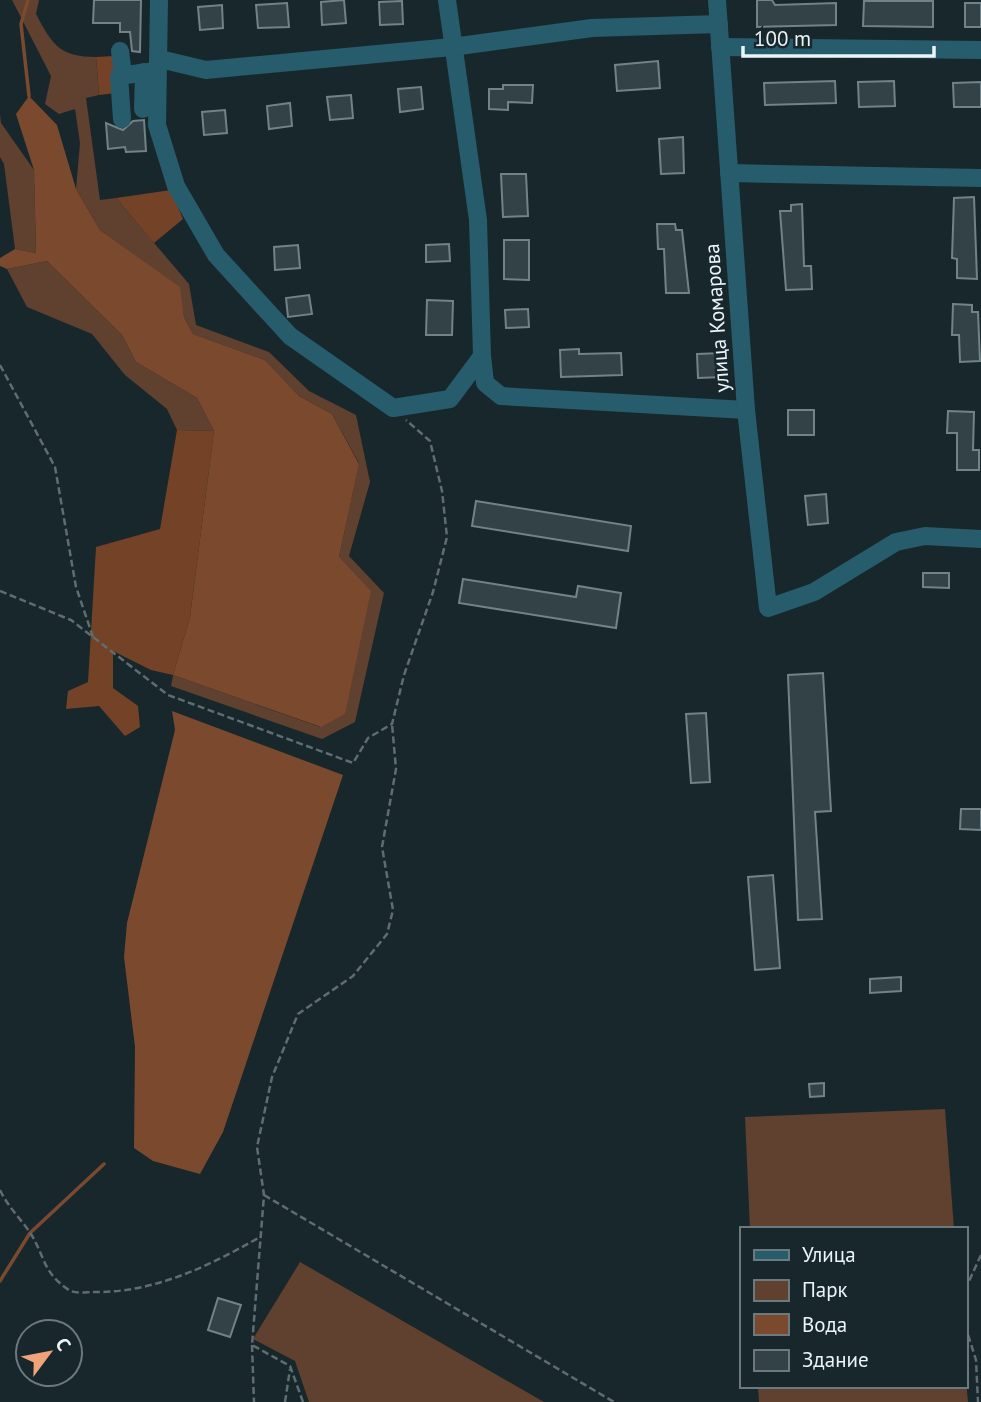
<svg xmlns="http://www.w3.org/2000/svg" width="981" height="1402" viewBox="0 0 981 1402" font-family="'PT Sans',sans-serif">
<rect width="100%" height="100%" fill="#18272c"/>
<g fill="#60402e">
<path d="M12,0H39L36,14C52,44 59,57 96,57L99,95L86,98L100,200L116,198L189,284L196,325L269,352L309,391L356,415L370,482L349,556L384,593L355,722L322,739L171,686L173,675L320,727L339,557L359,463L332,414L299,396L265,360L193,334L184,317L179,287L100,230L76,189L80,143L75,109L59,114L45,104L51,76Z"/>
<path d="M0,114L1,123L34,170L36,253L15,249L4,164L0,157Z"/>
<path d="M47,261L122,335L136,362L197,398L214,431L177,430L167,409L125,375L92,334L27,307L7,269Z"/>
<path d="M945,1109L954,1229H750L745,1117Z"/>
<path d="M300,1262L544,1402H309L295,1361L253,1339Z"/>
<path d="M965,1371L968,1402H759L758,1386H965Z"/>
</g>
<g fill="#734227">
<path d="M114,56L117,93L99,95L96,57Z"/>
<path d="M171,190L183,219L154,243L116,198Z"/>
<path d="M177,430L214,431L190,617L173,675L151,670L113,651V688L138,706L140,727L125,736L99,706L66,709L68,691L88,682L96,547L160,529Z"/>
</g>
<g fill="#7b492e">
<path d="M29,96L57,125L76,189L100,230L180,287L184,317L193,334L265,360L299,396L332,414L359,464L339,557L371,591L345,714L321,727L173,675L190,617L214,431L197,398L136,362L122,335L47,261L7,269L0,266V258L15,249L36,253L34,170L16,114Z"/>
<path d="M172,711L343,775L223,1132L200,1174L153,1161L134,1148L135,1047L124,957L127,923L175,730Z"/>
</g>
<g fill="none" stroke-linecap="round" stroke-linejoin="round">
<g stroke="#7b492e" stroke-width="3.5">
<path d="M28,0L21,24L29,96"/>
<path d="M0,1281L30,1233L104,1164"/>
</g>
</g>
<g fill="#324247" stroke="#718388" stroke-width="2">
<path d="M94,0H141L140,52L132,51L130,32H120V23H93Z"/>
<path d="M344,0L346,23L322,25L321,2Z"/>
<path d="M757,0H772L775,5L836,3V25L757,27Z"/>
<path d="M402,1L403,24L380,25L379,2Z"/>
<path d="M864,1H933V27L863,26Z"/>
<path d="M287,3L289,27L258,28L256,5Z"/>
<rect x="965" y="3" width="16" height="24"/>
<path d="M222,5L223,28L200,30L198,7Z"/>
<path d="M658,61L660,88L617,91L615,65Z"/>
<path d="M835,81L836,103L765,105L764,83Z"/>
<path d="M894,81L895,106L859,107L858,82Z"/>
<path d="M981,82V107H954L953,83Z"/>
<path d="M503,85H533L532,103L508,102V110L489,109V89H503Z"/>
<path d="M421,87L423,109L400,112L398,89Z"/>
<path d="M351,95L353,118L330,120L327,97Z"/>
<path d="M290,103L292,126L269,129L267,106Z"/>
<path d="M225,110L227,133L204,135L202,112Z"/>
<path d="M144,120L146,151L126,152L125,147L108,149L106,123L123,130L133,121Z"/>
<path d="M683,137L684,173L661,174L659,139Z"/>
<path d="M501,174H526L528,216L503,217Z"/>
<path d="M974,197L977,279L957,278V259L952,258L954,198Z"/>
<path d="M802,204L804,266H811L812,289L786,290L780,211H791V205Z"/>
<path d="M657,224H675L676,230H682L689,293H666L664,249H658Z"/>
<path d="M504,240H529V280L504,279Z"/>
<path d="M449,244L450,261L426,262V245Z"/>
<path d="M298,245L300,268L275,270L274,247Z"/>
<path d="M309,295L312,314L288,317L286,298Z"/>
<path d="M427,300L453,301L452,335H426Z"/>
<path d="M953,304L972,305V312H978L980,361L960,362L959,335H952Z"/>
<path d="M528,309L529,327L506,328L505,310Z"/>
<path d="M579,349V354L621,353L622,375L561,377L560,350Z"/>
<path d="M722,353L723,377L698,378L697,354Z"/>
<rect x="788" y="410" width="26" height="25"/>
<path d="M948,411L974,412L973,450H979V470H957V433H947Z"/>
<path d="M826,494L828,523L808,525L805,496Z"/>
<path d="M476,501L631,526L628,551L472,526Z"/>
<path d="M923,573H949V588L923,587Z"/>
<path d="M463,579L576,597L578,586L621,593L616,628L459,603Z"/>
<path d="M823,673L831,811L815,812L822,919L798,920L788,675Z"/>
<path d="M706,713L710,782L691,783L686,714Z"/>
<path d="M961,809H981V830L960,829Z"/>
<path d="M773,875L780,968L755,970L748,877Z"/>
<path d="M901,977V991L870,993V979Z"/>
<path d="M824,1083V1096L810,1097L809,1084Z"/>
<path d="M218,1298L241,1305L230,1337L208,1330Z"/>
</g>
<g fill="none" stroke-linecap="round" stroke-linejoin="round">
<g stroke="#5f6c70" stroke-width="2.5" stroke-dasharray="7 3.5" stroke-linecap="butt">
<path d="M0,365L55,467L76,587L93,637"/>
<path d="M0,591L71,620L168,695L353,763L368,738L392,724L404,675L433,592L447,537L442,491L430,441L406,420"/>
<path d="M0,1190C8,1207 21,1219 31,1234C45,1257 43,1273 69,1290C75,1294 86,1292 94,1292C154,1293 209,1266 260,1237"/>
<path d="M264,1195L614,1402"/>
<path d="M965,1290L981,1255"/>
<path d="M965,1325L976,1360L978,1402"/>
<path d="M252,1345L254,1402"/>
<path d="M285,1402L290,1369"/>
<path d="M303,1402L290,1366L252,1345L264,1195L257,1147L272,1077L298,1014L353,976L387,934L393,910L382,847L396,769L392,724"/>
</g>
<g stroke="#265c6c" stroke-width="18">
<path d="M159,0L157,125L176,186L216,255L290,336L393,408L450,399L482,356L485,383L501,396L746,410"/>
<path d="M447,0L478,220L482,356"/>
<path d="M717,0L746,410L768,608L814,592L896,542L925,536L981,539"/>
<path d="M720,47L981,50"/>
<path d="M120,51L123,74"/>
<path d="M160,59L206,70L452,47L592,28L719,24"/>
<path d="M143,109L144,72"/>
<path d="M122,119L119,76L155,71L160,62"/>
<path d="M729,173L981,178"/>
</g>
</g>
<g text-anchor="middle" stroke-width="5" stroke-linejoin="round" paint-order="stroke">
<g font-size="21" fill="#ebf5f8" stroke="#18272c">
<text transform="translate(717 318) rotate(-94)" y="7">улица Комарова</text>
</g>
</g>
<rect x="740" y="1227" width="228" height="161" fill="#18272c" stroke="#6c797e" stroke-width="2"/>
<rect x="754" y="1250" width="35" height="10" fill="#265c6c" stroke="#6c797e" stroke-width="2"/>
<text x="802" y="1262" font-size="21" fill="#ebf5f8">Улица</text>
<rect x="754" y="1280" width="35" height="21" fill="#60402e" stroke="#6c797e" stroke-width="2"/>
<text x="802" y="1297" font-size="21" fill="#ebf5f8">Парк</text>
<rect x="754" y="1314" width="35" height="21" fill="#7b492e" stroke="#6c797e" stroke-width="2"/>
<text x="802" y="1332" font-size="21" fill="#ebf5f8">Вода</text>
<rect x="754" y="1350" width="35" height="21" fill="#324247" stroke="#6c797e" stroke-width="2"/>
<text x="802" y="1367" font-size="21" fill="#ebf5f8">Здание</text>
<g transform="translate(49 1353) rotate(58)"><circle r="33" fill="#18272c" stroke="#6c797e" stroke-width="2"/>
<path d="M0-5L12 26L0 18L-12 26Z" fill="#f0a278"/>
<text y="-10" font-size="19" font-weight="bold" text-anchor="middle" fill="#ebf5f8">С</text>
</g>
<path d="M743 46v10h191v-10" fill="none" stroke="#ebf5f8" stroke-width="3.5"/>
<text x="754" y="46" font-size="21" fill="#ebf5f8" stroke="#18272c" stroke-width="5" paint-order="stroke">100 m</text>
</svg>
